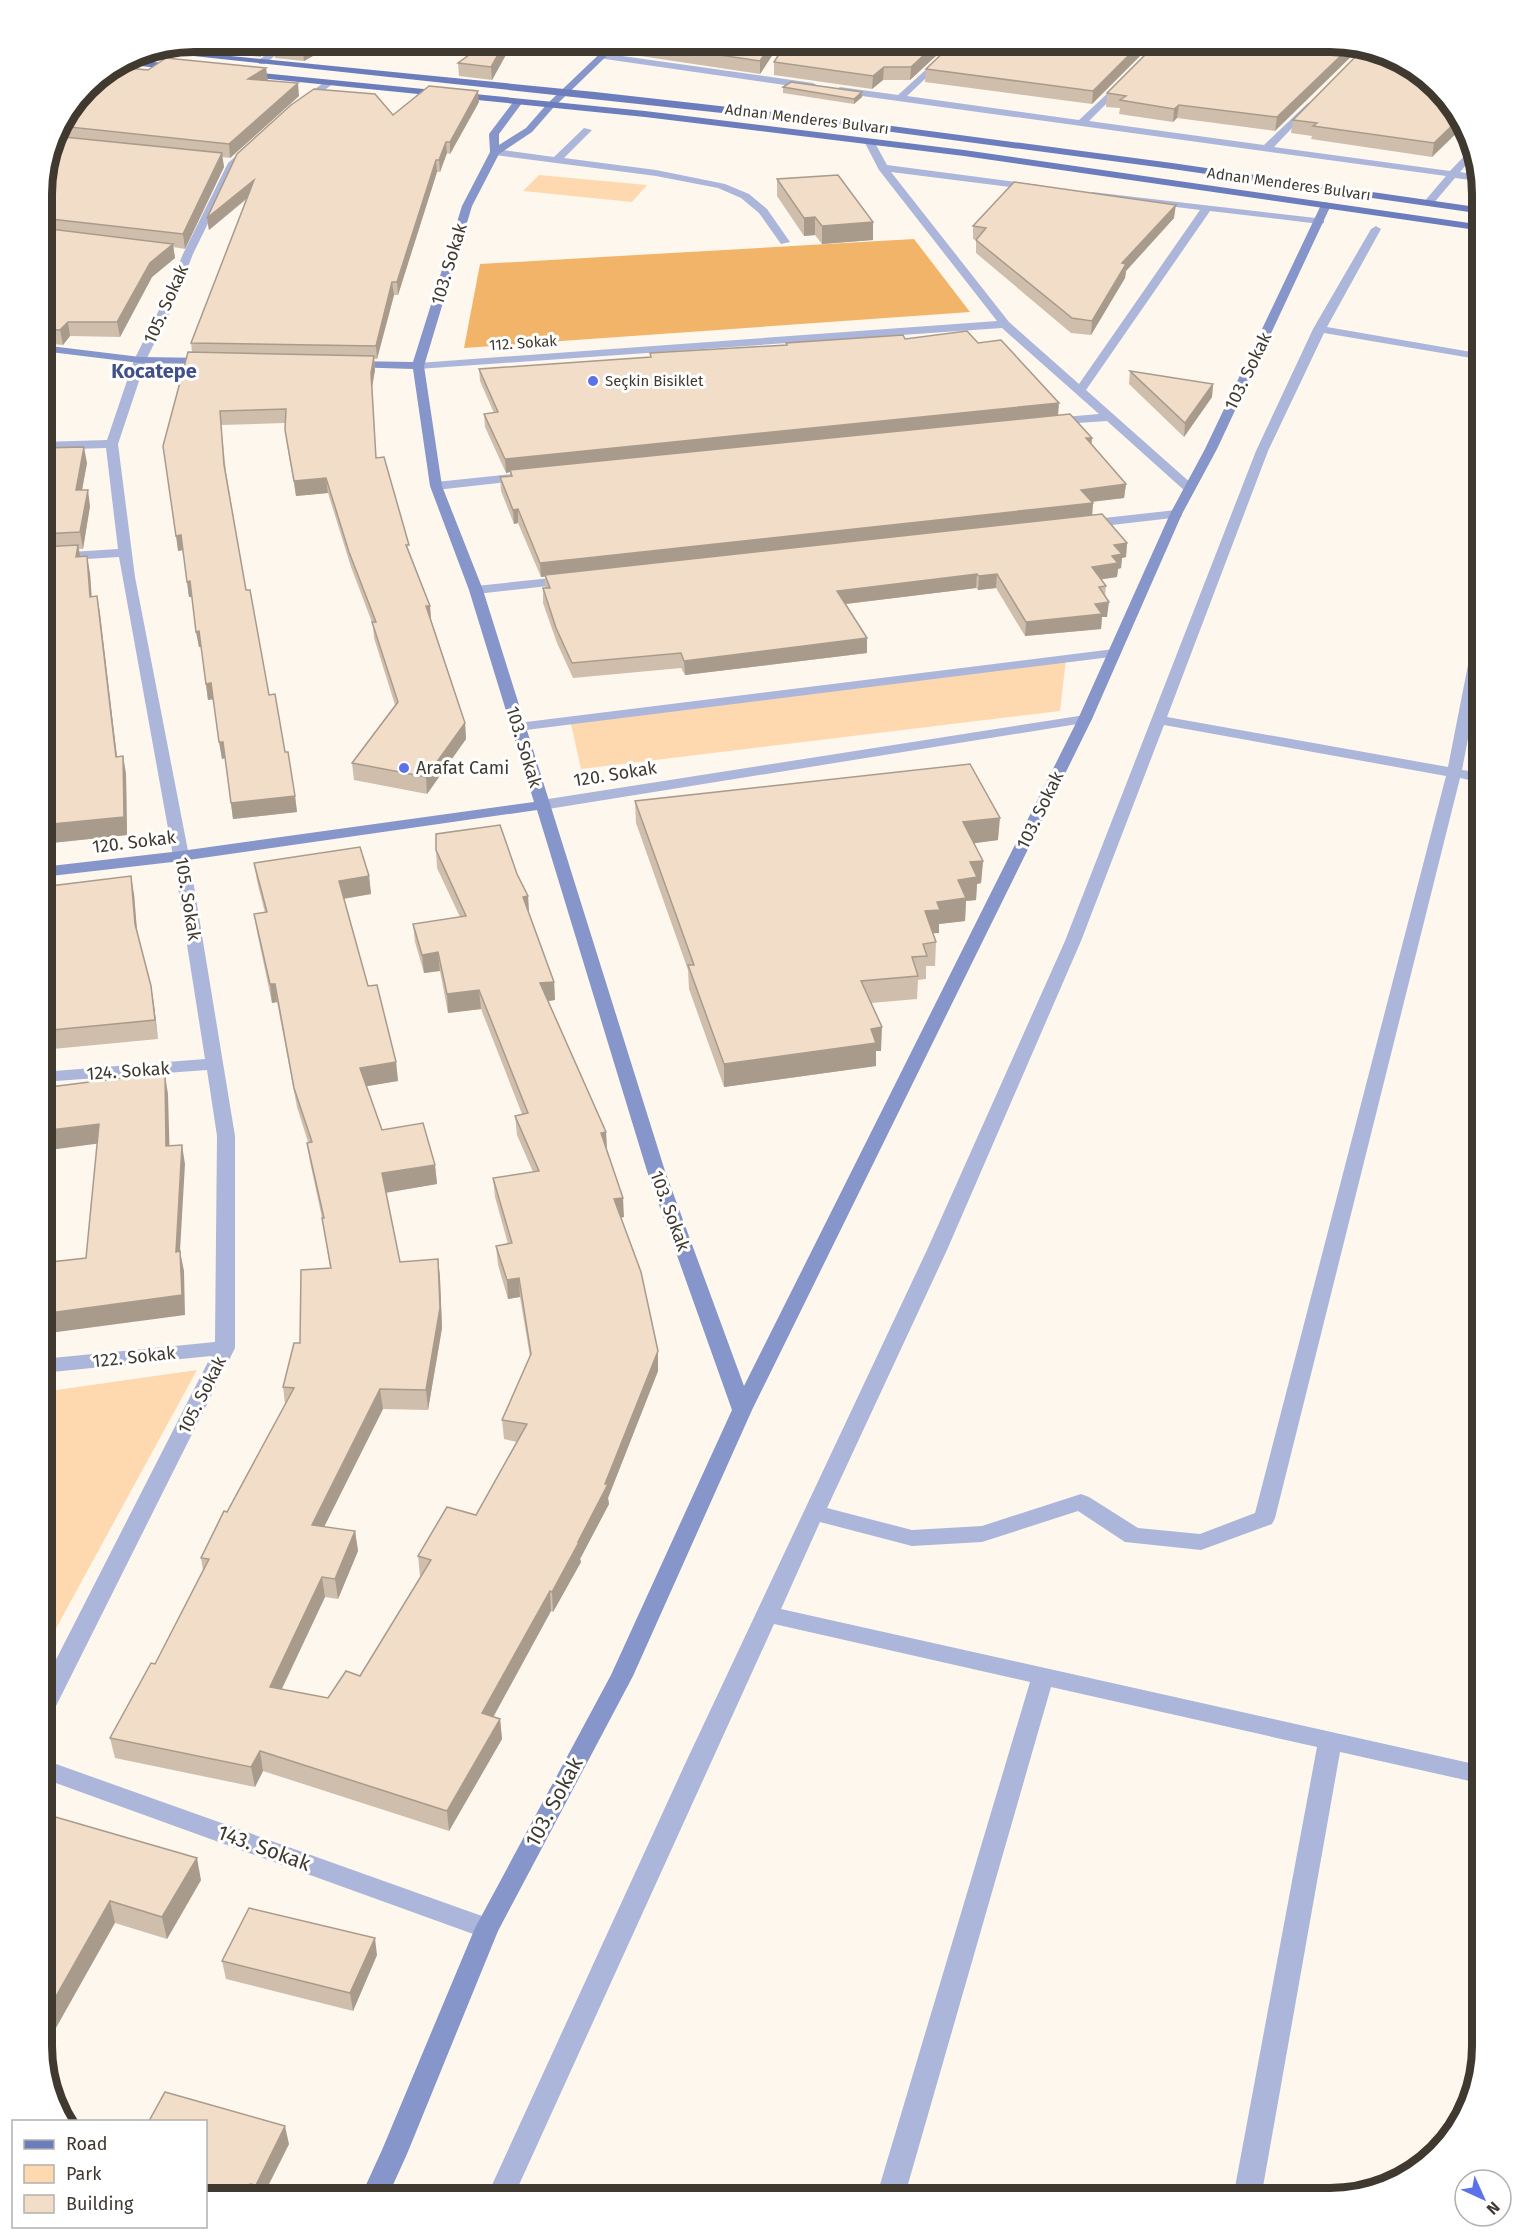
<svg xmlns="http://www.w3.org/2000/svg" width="1525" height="2240" viewBox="0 0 1525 2240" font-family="'Fira Sans',sans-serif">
<rect width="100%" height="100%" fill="#fef7ee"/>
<g fill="#fed9af">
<path d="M539,175L647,185L632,202L523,191Z"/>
<path d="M1066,659L1060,711L581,769L571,724Z"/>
<path d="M197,1370L42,1654V1392Z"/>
</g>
<path fill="#f2b468" d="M914,239L970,312L464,348L480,264Z"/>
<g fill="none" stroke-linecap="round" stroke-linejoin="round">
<g fill="#abb6da" fill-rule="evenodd">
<path d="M584,128L592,130L564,158L656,170L725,184L749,194L767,209L790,242L781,244L759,213L741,198L718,188L656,176L495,155L490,152L495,149L554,157Z"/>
<path d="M1376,226L1381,229L1327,327L1483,354V360L1324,333L1268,451L1167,717L1448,767L1476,624L1483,620V660L1462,770L1483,773V783L1460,778L1275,1518L1272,1524L1201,1550L1125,1542L1078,1511L982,1542L912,1546L820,1522L781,1609L1483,1766V1784L1340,1752L1261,2198H1233L1317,1747L1051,1687L904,2198H876L1030,1682L774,1624L513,2198H486L685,1764L927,1250L1065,941L1256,451L1313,329L1371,229ZM1164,725L1446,776L1255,1513L1200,1534L1138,1528L1089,1497L1081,1494L982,1526L912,1530L827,1508L947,1250L1081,941Z"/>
</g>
<g fill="#abb6da" fill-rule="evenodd">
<path d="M281,42H291L265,64H259V60Z"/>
<path d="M601,53L813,83L818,86L813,89L598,58L597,56Z"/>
<path d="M942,55L946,58L945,60L907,96L1079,120L1125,77L1128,78V82L1089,121L1264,145L1308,103L1311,104V108L1274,147L1450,171L1471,149L1473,157L1460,172L1478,175L1479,181L1455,178L1432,205L1428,206L1423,203L1446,176L840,93L835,90L840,87L898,95Z"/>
<path d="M326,81L334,83L303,106H297V102Z"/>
<path d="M870,140L875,143L887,165L1039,185V189L1035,190L891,172L1009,322L1079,384L1200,210L1096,197L1091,194L1092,192L1324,219V223L1320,224L1210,211L1086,390L1193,485L1195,488L1193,491H1185L1107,421L1048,425L1046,422L1052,418L1099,414L1002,328L418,369L412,366L418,363L997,321L879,170L865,143Z"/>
<path d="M245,148L253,150L237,164L193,254L172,308L146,360L118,444L135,577L189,856L235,1136V1348L54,1710L50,1716L42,1719V1687L211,1356L42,1373V1359L215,1342L217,1136L207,1070L42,1082V1072L205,1059L173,856L119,557L55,561L48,557L55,553L118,549L106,448L42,450V442L107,440L134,360L160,308L183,254L228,163Z"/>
<path d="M523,473L527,474L529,477L527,480L436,490L430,486L436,482Z"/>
<path d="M1176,510L1181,511L1182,514L1181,517L1086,528L1080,524L1086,520Z"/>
<path d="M570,576L575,577L577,580L575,583L476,594L469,590L476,586Z"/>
<path d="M1114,649L1119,650L1121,653L1119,656L518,731L511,727L518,723Z"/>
<path d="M1085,715L1090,716L1092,719L1090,722L542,810L534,805L542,800Z"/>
<path d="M42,1759L496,1921L499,1928L496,1935L487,1939L42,1778Z"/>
</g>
<g fill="#8695ca" fill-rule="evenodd">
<path d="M612,42H621L553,108L532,132L499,154L472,206L424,366L442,486L483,590L665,1171L744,1386L1078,719L1170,514L1205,449L1321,205L1326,202L1331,205L1217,449L1182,514L1092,719L752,1410L633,1676L498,1931L407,2154L387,2198H360L382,2150L475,1928L611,1675L732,1410L647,1171L537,810L181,861L42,877V867L181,851L534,802L469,590L430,486L413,369L351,367L345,364L351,361L413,362L462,206L490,152L489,134L514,101L517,100L522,103L499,134V145L526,128L547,104Z"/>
<path d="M42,345L140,357L209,358L215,361L209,364L140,363L42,351Z"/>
</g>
<g fill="#6c7dbd" fill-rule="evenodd">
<path d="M159,49L595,92L862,122L1172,163L1483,208V214L1172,169L862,128L147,51Z"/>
<path d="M127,60L179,64L184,67L179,70L121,64Z"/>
<path d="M242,71L645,111L964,150L1483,225V231L964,156L645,117L239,76V72Z"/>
</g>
</g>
<g fill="#cfbeac">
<path d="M195,42H277L260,57L196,50Z"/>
<path d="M282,42H338L304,61L275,58L274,48Z"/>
<path d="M513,42L492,80L459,76L458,63Z"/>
<path d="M547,42H609L600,50Z"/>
<path d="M613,42H781L760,74L614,52Z"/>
<path d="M951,42L910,80H883L872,89L774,75V62Z"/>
<path d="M1154,42L1092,104L925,82L926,69Z"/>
<path d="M1340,42L1275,131L1177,118L1173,122L1119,114L1120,108L1106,107L1107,93Z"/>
<path d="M266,68L267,80L299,96L230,158L222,157L224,167L185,249L173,247L175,258L152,277L120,337L70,336L63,345L53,344L54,355L42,369V185L54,136L87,86L148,70Z"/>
<path d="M783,87L862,92V97L854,104L783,93Z"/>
<path d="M479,102L450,154L447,153L440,172H437L398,295H394L377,359H374L375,370L372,387L376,458L410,553L430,606L431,619L465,723L466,739L427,794L354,780L352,763L395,705L374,638L373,625L351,567L328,493L296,496L287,445L285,423L221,425L226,472L246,590L269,695L295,796L297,812L233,819L225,758L222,759L214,699L208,700L201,647H199L192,597H189L183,550L178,551L192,352L191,343L247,199L209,230L207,218L393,115Z"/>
<path d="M1463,119L1432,157L1311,139L1312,136L1291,133L1293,120Z"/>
<path d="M777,179L873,222V240L822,244L815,235L804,236L777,196Z"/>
<path d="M1174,218L1126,271L1125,278L1091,335L1071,333L976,253V240L973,239V226Z"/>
<path d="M905,339L978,343L1091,445L1126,484L1124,498L1092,502L1093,503L1092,515L1127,543L1126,557L1122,558L1121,568L1118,569L1117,577L1101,579L1106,586L1105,597L1107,617H1102L1101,629L1025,636L996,588L978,590L976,588L846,604L867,638V653L685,675L681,668L573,678L557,643L543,603V588H545V576L541,577L518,523L514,524L501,491L500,477L510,476V472L506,473L485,427L484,414L494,413L480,381L479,369L650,357V353L786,345V343Z"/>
<path d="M1130,371L1213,384L1212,397L1184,437L1129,384Z"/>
<path d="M42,448L87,463L82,490L90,506L83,549H79L80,557L90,573L91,597L97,596L117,756H123L126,774L127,835L42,844Z"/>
<path d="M635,801L998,840L974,843L983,861L981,883L977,884L976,900L966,901L965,921L939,924V933H933L936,942L935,966H926V979L918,980L917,999L871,1003L881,1051H876V1066L724,1087L689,989L688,970L636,823Z"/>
<path d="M436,850L517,874L528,896L529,914L554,982L555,1000L548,1001L606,1132L607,1150L624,1217L621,1218L658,1371L608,1498L609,1504L580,1559L581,1562L553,1612L551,1611L493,1717L500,1719L502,1739L449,1831L263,1771L255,1787L115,1758L110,1738L155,1664L203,1571L201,1558L227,1512L285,1404L283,1387L330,1268L322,1218L310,1162L307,1143L308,1142L297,1107L277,1002L272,1003L257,932L254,914L265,913L257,881L254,863L369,876L371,894L344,899L368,986L396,1062L398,1081L366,1086L382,1130L435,1165L437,1184L386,1192L400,1262L438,1259L440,1278L442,1328L428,1410L383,1409L324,1527L355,1531L358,1551L338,1599L325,1597L282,1689L328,1698L360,1676L421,1576H420L418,1556L476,1515L517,1442L504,1439L502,1420L530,1357L520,1297L508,1299L498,1265L496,1246L508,1244L495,1197L493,1178L533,1172L517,1135L515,1116L522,1114L481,1009L448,1013L440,971L424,973L415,942L413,924L460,917L437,868Z"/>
<path d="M42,887L134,894L137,933L151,986L158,1039L42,1050Z"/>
<path d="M42,1832L201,1880L167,1939L115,1923Z"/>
<path d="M377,1955L353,2011L226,1979L222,1961Z"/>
<path d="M289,2144L262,2198H206Z"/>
</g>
<g fill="#a99b8c">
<path d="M264,42H277L260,57L258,47Z"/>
<path d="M319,42H338L304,61L303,51Z"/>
<path d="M505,42H513L492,80L491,67Z"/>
<path d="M600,42H609L600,50Z"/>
<path d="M773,42H781L760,74V61Z"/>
<path d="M938,42H951L910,80L911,67Z"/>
<path d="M1142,42H1154L1092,104L1093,91Z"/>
<path d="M1351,46L1360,48L1275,131L1277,117Z"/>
<path d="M884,67L883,80L872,89L873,76Z"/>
<path d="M266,68L268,81L248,79Z"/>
<path d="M298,83L299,96L230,158L229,144Z"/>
<path d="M478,91L479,102L450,154V142Z"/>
<path d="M862,92V97L854,104V99Z"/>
<path d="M1179,105L1177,118L1173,122L1174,109Z"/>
<path d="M1461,117L1463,119L1465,125L1432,157L1434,143Z"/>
<path d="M446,142L447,153L440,172L439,160Z"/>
<path d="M222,153L224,167L185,249L183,234Z"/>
<path d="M436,160L437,172L398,295L397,282Z"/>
<path d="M254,180L255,191L209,230L207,218Z"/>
<path d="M1176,205L1174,218L1126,271L1125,278L1091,335L1092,321L1122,263Z"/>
<path d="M815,217V235L804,236V218Z"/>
<path d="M873,222V240L822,244V226Z"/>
<path d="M173,244L175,258L152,277L120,337L117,322L150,263Z"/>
<path d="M392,282L394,295L377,359L376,346Z"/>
<path d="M68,322L70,336L63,345L60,330Z"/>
<path d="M52,340L54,355L42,369V351Z"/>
<path d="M374,356L375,370L372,387L377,473L371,373Z"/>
<path d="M1213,384L1212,397L1184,437L1185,423Z"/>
<path d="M1059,403L1058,416L510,470V472L506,473L505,459Z"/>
<path d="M1086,438H1092L1091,451Z"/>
<path d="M84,447L87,463L79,506L76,490Z"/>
<path d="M326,478L328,493L296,496L294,481Z"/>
<path d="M1126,484L1124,498L1080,503L1081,490Z"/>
<path d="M88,490L90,506L83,549L80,532Z"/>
<path d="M1093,503L1092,517L541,577L540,563Z"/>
<path d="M518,509V523L514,524L513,510Z"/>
<path d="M181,535L183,550L178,551L176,536Z"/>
<path d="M1127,543L1126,557L1122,558L1121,568L1118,569L1117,577L1091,581L1092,567L1114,545Z"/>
<path d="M78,545L81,561L76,557Z"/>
<path d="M87,556L90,573L93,614L90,597Z"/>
<path d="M977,574L976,588L837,605V591Z"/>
<path d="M997,574L996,588L978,590L979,576Z"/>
<path d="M190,581L192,597H189L187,582Z"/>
<path d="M97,596L100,613L119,774L116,757Z"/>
<path d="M1109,602L1107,617H1102L1101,629L1025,636L1026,622L1095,604Z"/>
<path d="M426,606H430L431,621Z"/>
<path d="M199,631L201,647H199L196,632Z"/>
<path d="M867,638V653L685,675L684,661Z"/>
<path d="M211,683L214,699L208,700L206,684Z"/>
<path d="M465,723L466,739L427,794L426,777Z"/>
<path d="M219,742H223L225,758L222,759Z"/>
<path d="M123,756L126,774L127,835L42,844V825Z"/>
<path d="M295,796L297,812L233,819L231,803Z"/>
<path d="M1000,818L998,840L962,845L963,822Z"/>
<path d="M983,861L981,883L977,884L976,900L966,901L965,921L939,924V933L924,934L925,911L937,902L958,880L970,862Z"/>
<path d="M131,876L134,894L138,942L135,924Z"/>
<path d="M369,876L371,894L341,899L339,881Z"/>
<path d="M528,896L529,914L523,897Z"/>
<path d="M438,952L440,971L424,973L422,955Z"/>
<path d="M554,982L555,1000L542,1002L540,983Z"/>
<path d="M270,984H275L277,1002L272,1003Z"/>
<path d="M151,986L154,1004L158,1039L155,1020Z"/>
<path d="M479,990L481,1009L448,1013L447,994Z"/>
<path d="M882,1027L881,1051H876V1066L724,1087V1064L871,1029Z"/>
<path d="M396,1062L398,1081L362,1087L360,1068Z"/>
<path d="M165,1075L168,1094L170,1165L166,1146Z"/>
<path d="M99,1124L102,1143L42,1151V1131Z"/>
<path d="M606,1132L607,1151L601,1133Z"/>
<path d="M182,1145L185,1164L180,1251L184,1271L185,1315L42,1334V1314L176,1252Z"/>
<path d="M435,1165L437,1184L385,1193L382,1173Z"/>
<path d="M623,1198L624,1217L615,1218L614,1199Z"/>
<path d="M438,1259L440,1278L442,1328L428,1410L426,1390Z"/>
<path d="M519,1278L520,1297L508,1299L507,1280Z"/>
<path d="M658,1351V1371L608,1498L609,1504L580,1559L581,1562L553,1612L552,1592L578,1542L605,1484Z"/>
<path d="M380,1389L383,1409L315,1545L312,1525Z"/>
<path d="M355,1531L358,1551L338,1599L335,1579Z"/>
<path d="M322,1577L325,1597L273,1707L270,1687Z"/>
<path d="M550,1591L551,1611L484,1734L482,1713Z"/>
<path d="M500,1719L502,1739L449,1831L447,1811Z"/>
<path d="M260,1751L263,1771L255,1787L251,1767Z"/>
<path d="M197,1858L201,1880L167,1939L162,1917Z"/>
<path d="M110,1901L115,1923L43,2051L42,2046V2021Z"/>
<path d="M375,1938L377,1955L353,2011L350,1993Z"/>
<path d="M285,2126L289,2144L262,2198H258L256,2185Z"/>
<path d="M250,2184L253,2198H242Z"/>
</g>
<g fill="#f1ddc8" stroke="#a99b8c" stroke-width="1.5">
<path d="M209,42H264L258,47Z"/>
<path d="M282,42H319L303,51L274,48Z"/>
<path d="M487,42H505L491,67L458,63Z"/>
<path d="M632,42H773L760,61Z"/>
<path d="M787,42H938L911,67H884L873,76L774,62Z"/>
<path d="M954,42H1142L1093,91L926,69Z"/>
<path d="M1158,42H1340L1351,46L1277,117L1179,105L1174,109L1120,100L1126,96L1107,93Z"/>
<path d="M1363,49L1407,63L1461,117L1434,143L1313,126L1317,123L1293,120Z"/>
<path d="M166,58L266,68L248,79L298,83L229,144L60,126L87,86L116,67L148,70Z"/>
<path d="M791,82L862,92L854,99L783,87Z"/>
<path d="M429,86L478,91L450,142H446L439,160H436L397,282H392L376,346L191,343L254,180L207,218L237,154L291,105L314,89L375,94L393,115Z"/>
<path d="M54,136L222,153L183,234L42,218V185Z"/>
<path d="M838,175L873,222L822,226L815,217L804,218L777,179Z"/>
<path d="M1014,182L1176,205L1122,263L1126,264L1092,321L1072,318L976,240L986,228L973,226Z"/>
<path d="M42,228L173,244L150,263L117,322H68L60,330L42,329Z"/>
<path d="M967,331L978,343L1001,340L1059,403L505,459L484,414L498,412L479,369L651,357L650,353L787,345L786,343L903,335L905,339Z"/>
<path d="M42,338L52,340L42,351Z"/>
<path d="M188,352L374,356L371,373L376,458L384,457L409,545H406L430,606H426L465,723L426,777L352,763L398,702L372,622H376L349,552L326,478L294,481L285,430L286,409L220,411L224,465L246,590H250L269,695L275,694L285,752H288L295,796L231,803L223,742H219L211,683L206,684L199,631L196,632L190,581L187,582L181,535L176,536L163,446Z"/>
<path d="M1130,371L1213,384L1185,423Z"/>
<path d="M1070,414L1092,438H1086L1126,484L1081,490L1093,503L540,563L518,509L513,510L500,477L512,476L510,470Z"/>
<path d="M84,447L76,490H88L80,532L42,534V448Z"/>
<path d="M1102,514L1127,543L1114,545L1122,554L1112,556L1118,563L1092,567L1106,586L1099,587L1109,602L1095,604L1102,614L1026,622L997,574L979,576L977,574L837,591L867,638L684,661L681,653L572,663L556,628L543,588H550L545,575Z"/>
<path d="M78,545L76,557L87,556L90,597L97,596L116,757L123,756L124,817L42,825V547Z"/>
<path d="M970,764L1000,818L963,822L983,861L970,862L977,877L958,880L966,898L937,902L940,910L925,911L936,942L923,944L927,956L912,957L918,976L861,981L882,1027L871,1029L876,1043L724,1064L688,965H694L635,801Z"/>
<path d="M500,825L517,874L528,896L523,897L554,982L540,983L606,1132L601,1133L623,1198L614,1199L641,1272L658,1351L605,1484H608L578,1542H579L552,1592L550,1591L482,1713L500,1719L447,1811L260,1751L251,1767L110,1738L151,1663L155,1664L209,1559L201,1558L224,1511L227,1512L294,1388L283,1387L294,1343H300L301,1270L331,1268L322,1218H324L307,1143L312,1142L294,1088L275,984H270L254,914L267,912L254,863L360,847L369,876L339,881L368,986L377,985L396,1062L360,1068L382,1130L423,1123L435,1165L382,1173L400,1262L438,1259L440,1308L426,1390L380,1389L312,1525L355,1531L335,1579L322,1577L270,1687L328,1698L346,1671L360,1676L431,1560L418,1556L447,1507L476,1515L527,1424L502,1420L531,1354L519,1278L507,1280L496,1246L512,1243L493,1178L539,1171L515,1116L528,1113L479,990L447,994L438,952L422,955L413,924L466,916L436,850V834Z"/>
<path d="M131,876L135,924L151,986L155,1020L42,1031V887Z"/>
<path d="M161,1073V1076L165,1075L166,1146L182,1145L176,1252L180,1251L182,1295L42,1314V1263L86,1258L99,1124L42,1131V1088Z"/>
<path d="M52,1816L197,1858L162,1917L110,1901L42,2021V1832Z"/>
<path d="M249,1908L375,1938L350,1993L222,1961Z"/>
<path d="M165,2092L285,2126L256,2185L250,2184L242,2198H206V2121H149Z"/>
</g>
<g fill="#5c72e9" stroke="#fff" stroke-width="2">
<circle cx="593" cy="381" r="6"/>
<circle cx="404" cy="768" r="6"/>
</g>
<g text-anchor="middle" stroke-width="6" stroke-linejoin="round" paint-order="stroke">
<g font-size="15" fill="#403930" stroke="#fff">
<text transform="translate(807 119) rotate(7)" y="5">Adnan Menderes Bulvarı</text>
<text transform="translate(1289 184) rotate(8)" y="5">Adnan Menderes Bulvarı</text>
<text transform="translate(523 343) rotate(-4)" y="5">112. Sokak</text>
</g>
<g font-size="15" fill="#403930" stroke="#fff" text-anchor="start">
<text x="605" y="386">Seçkin Bisiklet</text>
</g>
<g font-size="18" fill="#403930" stroke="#fff">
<text transform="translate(449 264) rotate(-73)" y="6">103. Sokak</text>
<text transform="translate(166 304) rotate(-66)" y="6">105. Sokak</text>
<text transform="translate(1248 371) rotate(-64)" y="6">103. Sokak</text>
<text transform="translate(524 747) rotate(73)" y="6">103. Sokak</text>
<text transform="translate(615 774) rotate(-9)" y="6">120. Sokak</text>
<text transform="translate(1040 810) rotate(-64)" y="6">103. Sokak</text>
<text transform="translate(134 842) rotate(-7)" y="6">120. Sokak</text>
<text transform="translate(188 899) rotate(81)" y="6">105. Sokak</text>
<text transform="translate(128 1071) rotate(-4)" y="6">124. Sokak</text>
<text transform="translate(670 1211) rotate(70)" y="6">103. Sokak</text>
<text transform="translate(134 1357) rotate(-6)" y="6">122. Sokak</text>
<text transform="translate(202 1395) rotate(-63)" y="6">105. Sokak</text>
</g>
<g font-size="18" fill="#403930" stroke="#fff" text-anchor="start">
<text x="416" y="774">Arafat Cami</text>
</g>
<g font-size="20" font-weight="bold" fill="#414f8b" stroke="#fff">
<text x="154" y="378">Kocatepe</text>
</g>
<g font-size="21" fill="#403930" stroke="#fff">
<text transform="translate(554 1802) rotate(-62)" y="7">103. Sokak</text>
<text transform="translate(264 1848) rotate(20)" y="7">143. Sokak</text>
</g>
</g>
<path d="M0 0H1525V2240H0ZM194 52H1330A142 142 0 0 1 1472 194V2046A142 142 0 0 1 1330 2188H194A142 142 0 0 1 52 2046V194A142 142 0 0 1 194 52Z" fill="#fff" fill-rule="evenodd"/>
<path fill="none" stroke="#403930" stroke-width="8" d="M194 52H1330A142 142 0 0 1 1472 194V2046A142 142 0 0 1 1330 2188H194A142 142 0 0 1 52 2046V194A142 142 0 0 1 194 52Z"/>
<rect x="12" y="2120" width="195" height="108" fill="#ffffff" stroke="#b3b0ac" stroke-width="1.5"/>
<rect x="24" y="2140" width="30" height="9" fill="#6c7dbd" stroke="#b3b0ac" stroke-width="1.5"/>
<text x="66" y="2150" font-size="18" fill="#403930">Road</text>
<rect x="24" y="2165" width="30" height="18" fill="#fed9af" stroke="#b3b0ac" stroke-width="1.5"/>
<text x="66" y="2180" font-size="18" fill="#403930">Park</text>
<rect x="24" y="2195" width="30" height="18" fill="#f1ddc8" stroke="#b3b0ac" stroke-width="1.5"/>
<text x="66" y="2210" font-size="18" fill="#403930">Building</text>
<g transform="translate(1483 2198) rotate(135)"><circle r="28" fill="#ffffff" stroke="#b3b0ac" stroke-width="1.5"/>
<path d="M0-4.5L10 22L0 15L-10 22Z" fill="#5c72e9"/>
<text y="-9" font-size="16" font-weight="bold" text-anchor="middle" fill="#403930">N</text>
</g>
</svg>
